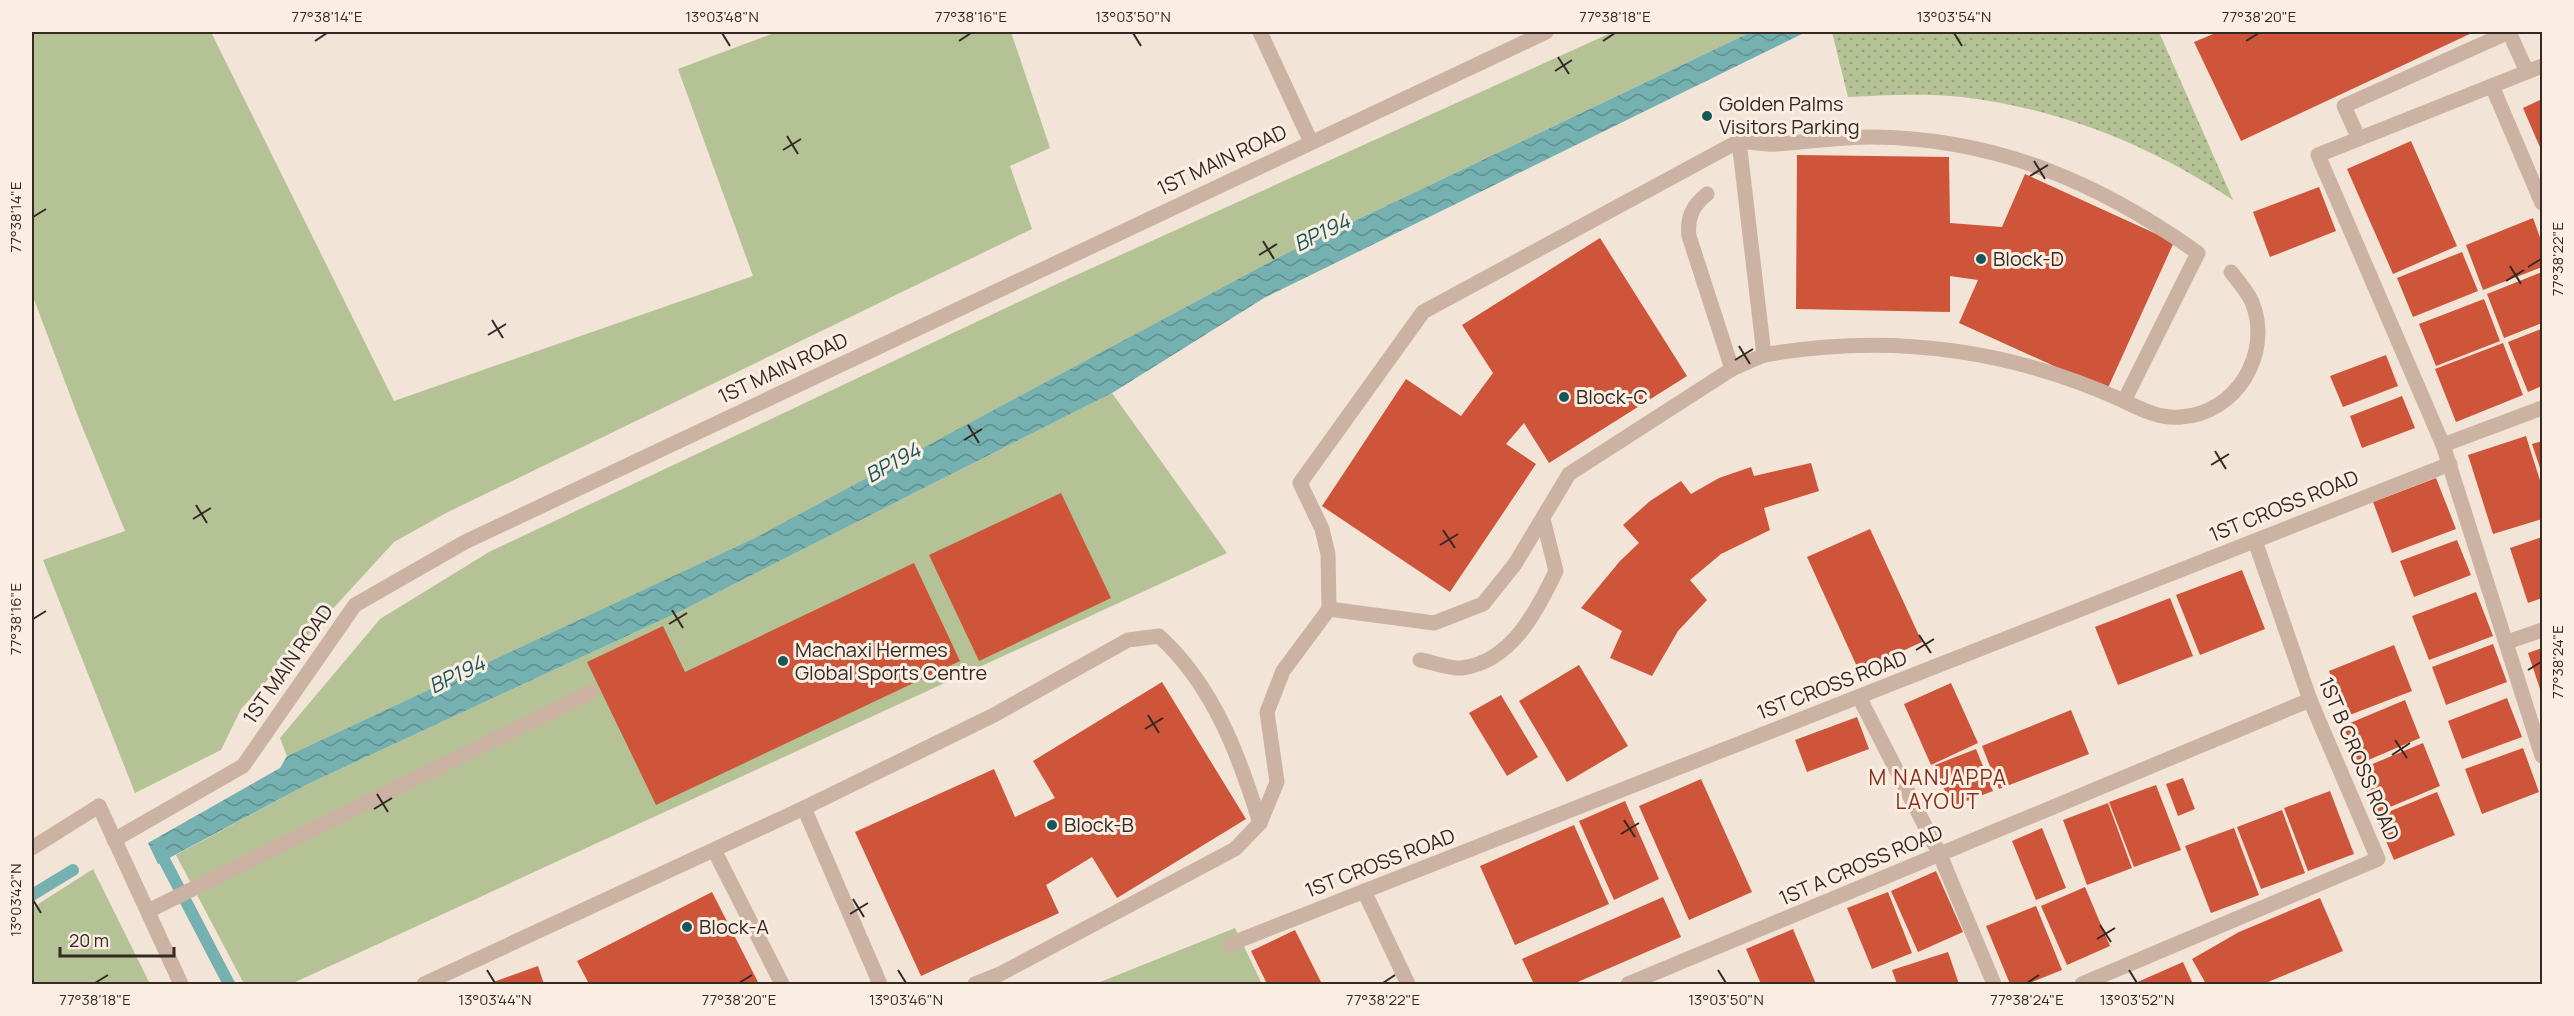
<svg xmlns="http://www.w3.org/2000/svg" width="2574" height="1016" viewBox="0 0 2574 1016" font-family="Manrope,sans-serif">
<defs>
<pattern id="park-dots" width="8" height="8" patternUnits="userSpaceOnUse" patternTransform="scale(1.5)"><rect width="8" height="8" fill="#b5c296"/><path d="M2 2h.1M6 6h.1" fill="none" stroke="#949e7a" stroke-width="1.8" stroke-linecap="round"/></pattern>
<pattern id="water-waves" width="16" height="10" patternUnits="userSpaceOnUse" patternTransform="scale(1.5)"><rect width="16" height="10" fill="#74b1b0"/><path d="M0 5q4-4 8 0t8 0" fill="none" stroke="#60908f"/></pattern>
</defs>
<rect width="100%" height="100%" fill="#f2e4d6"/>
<g fill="#b5c296">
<path d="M32,32H211L394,401L753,276L678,69L777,32H1011L1050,148L1010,166L1032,229L446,513L394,542L241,709L221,750L135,793L43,560L125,531L79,419L32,294Z"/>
<path d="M1613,32H1751L1277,258L756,538L287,756L280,738L380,619L489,552L1061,282Z"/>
<path d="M1112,393L1227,553L291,984H244L176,855L308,784L681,611Z"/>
<path d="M93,869L150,984H32V908Z"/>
<path d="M1235,928L1262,984H1095Z"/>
</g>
<path fill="url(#park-dots)" d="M1832,32H2159L2233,200C2150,145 2061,109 1962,97C1924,93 1886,95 1848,97Z"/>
<path fill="url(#water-waves)" d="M1751,32H1806L1264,298L1112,393L681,611L308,784L158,864L148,843L280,768L287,756L755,538L1277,258Z"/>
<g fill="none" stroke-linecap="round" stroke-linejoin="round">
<g stroke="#74b1b0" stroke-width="12">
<path d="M160,847L158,848L229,984"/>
<path d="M32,895L73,870"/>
</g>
</g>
<g fill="#ce5539">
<path d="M2218,32H2474L2241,141L2194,42Z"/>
<path d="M2542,99V152L2523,108Z"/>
<path d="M2411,141L2457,246L2393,274L2347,169Z"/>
<path d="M1797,155L1949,157L1950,223L2002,227L2025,174L2174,242L2107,390L1959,323L1978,280L1950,276V312L1796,309Z"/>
<path d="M2319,187L2336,231L2270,257L2253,212Z"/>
<path d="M2533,218L2542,243V267L2483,290L2466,245Z"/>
<path d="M1600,238L1687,376L1549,463L1524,423L1506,444L1536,464L1450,592L1322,506L1406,379L1461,416L1493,373L1462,325Z"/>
<path d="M2462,252L2478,291L2413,317L2397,278Z"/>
<path d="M2542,272V323L2504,338L2487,294Z"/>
<path d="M2484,299L2500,341L2436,366L2419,324Z"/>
<path d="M2541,329L2542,386L2528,392L2508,342Z"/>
<path d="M2503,343L2523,395L2456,422L2435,369Z"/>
<path d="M2386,355L2398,386L2343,407L2330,376Z"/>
<path d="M2402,396L2415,428L2362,448L2350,416Z"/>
<path d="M2526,436L2542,487V519L2493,534L2468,455Z"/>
<path d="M2542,441V474L2532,444Z"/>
<path d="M1811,463L1819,491L1764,508L1770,530L1721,554L1690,580L1707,600L1678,631L1652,676L1610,658L1622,631L1581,608L1620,561L1639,543L1623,525L1650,501L1681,481L1691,494L1719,478L1751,467L1754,476Z"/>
<path d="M2436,478L2456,529L2392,553L2373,502Z"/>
<path d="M1061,493L1111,598L979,661L929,555Z"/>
<path d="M1870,529L1922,642L1859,671L1807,557Z"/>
<path d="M2542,537V598L2528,603L2510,548Z"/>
<path d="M2457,540L2471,575L2414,597L2400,561Z"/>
<path d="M914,563L960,661L656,805L587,662L663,626L685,672Z"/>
<path d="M2242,570L2265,629L2200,655L2176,595Z"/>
<path d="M2476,592L2493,636L2429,660L2412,616Z"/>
<path d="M2170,598L2193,656L2118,685L2095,627Z"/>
<path d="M2493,644L2507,682L2446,705L2432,667Z"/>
<path d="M2394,645L2412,691L2347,716L2329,671Z"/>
<path d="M2542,648V695L2528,653Z"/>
<path d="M1579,665L1628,746L1567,782L1519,701Z"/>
<path d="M1162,682L1246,819L1117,898L1092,857L1046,885L1059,913L921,976L855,832L994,769L1015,817L1055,798L1033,761Z"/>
<path d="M1951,683L1978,743L1931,765L1904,704Z"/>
<path d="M1501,695L1538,757L1507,776L1469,713Z"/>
<path d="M2507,698L2522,737L2462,759L2448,721Z"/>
<path d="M2405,700L2420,738L2359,764L2343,726Z"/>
<path d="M2071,710L2089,754L1999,789L1982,746Z"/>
<path d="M1857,717L1869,749L1807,772L1795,740Z"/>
<path d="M2423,743L2440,786L2376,813L2358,770Z"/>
<path d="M2523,748L2539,792L2482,814L2465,769Z"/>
<path d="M1976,749L1993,791L1951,807L1935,765Z"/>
<path d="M2183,778L2195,809L2178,816L2166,784Z"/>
<path d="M1701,779L1752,892L1689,920L1639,806Z"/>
<path d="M2156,785L2181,850L2134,867L2109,802Z"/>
<path d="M2330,791L2354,854L2308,871L2284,808Z"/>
<path d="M2437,792L2455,835L2394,860L2376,817Z"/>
<path d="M1625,801L1659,879L1614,900L1579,821Z"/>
<path d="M2108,803L2132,868L2087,885L2063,820Z"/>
<path d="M2282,810L2305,873L2261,889L2237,827Z"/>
<path d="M1574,825L1609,904L1515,945L1480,866Z"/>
<path d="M2042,828L2066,888L2036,900L2012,841Z"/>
<path d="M2234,828L2259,895L2211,913L2185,846Z"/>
<path d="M1936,871L1963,932L1918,952L1891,891Z"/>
<path d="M2085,887L2110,946L2067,965L2041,906Z"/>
<path d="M712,892L759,984H589L577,961Z"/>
<path d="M1888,892L1912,953L1872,969L1847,908Z"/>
<path d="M1663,897L1681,937L1573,984H1534L1522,959Z"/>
<path d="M2320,898L2343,951L2268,982L2269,984H2206L2192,959L2239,932Z"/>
<path d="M2036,906L2062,970L2027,984H2010L1986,926Z"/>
<path d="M1793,929L1816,984H1761L1746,949Z"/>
<path d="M1295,930L1322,984H1267L1251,951Z"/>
<path d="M1948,952L1959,984H1897L1892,970Z"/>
<path d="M2183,962L2193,984H2133Z"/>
<path d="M538,966L544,984H488Z"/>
</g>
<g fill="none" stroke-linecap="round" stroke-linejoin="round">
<g stroke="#cbb2a2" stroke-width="15">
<path d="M32,848L99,806"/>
<path d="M148,911L591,692"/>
</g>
<g stroke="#cbb2a2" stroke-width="15">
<path d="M1260,32L1311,142"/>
<path d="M2542,66L2318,155L2443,445L2542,756"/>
<path d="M2492,86L2542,203"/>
<path d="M2359,139L2344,106L2509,32L2527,72"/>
<path d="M1707,194C1692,206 1687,218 1689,236L1732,369"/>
<path d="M2124,401C2142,410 2161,419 2181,417C2236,414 2273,353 2252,302C2247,291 2239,282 2231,272"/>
<path d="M2443,445L2542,408"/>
<path d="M1329,609L1434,623L1483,604L1515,564L1569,474L1732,369L1764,355L1739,141"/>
<path d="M2507,642L2542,630"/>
<path d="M1420,660C1433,662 1450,669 1462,668C1511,662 1537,611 1556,571L1543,519"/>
<path d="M1859,697L1940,855L1994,984"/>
<path d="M804,808L880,984"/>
<path d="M114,840L243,766L355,605L465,542L1546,32"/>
<path d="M714,850L782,984"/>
<path d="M1364,891L1408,984"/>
<path d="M1230,944L2450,464"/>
<path d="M424,984L804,808L994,715L1128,640L1159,636C1213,685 1239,755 1260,823"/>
<path d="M975,984L1000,974L1235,849L1260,823L1277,782L1267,712L1283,671L1329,609L1328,554L1322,529L1300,483L1423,312L1739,141C1751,142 1764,145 1776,144C1808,142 1839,137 1871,137C1996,138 2098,182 2198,253L2124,401C2010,349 1888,333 1764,355"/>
<path d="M1628,984L2310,700"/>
<path d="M2082,984L2378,859L2310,700L2255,541"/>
</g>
<path stroke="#cbb2a2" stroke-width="15" d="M99,806L181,984"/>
</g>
<path fill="none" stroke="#352925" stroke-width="2" d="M722,33L730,46M1133,33L1141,46M1954,33L1962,46M315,41L327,33M959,41L971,33M1603,41L1615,33M2246,41L2259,33M1558,57L1569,74M1555,71L1572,60M787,136L798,154M783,150L801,139M2034,161L2045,179M2030,176L2048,165M33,217L46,209M1263,241L1274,259M1259,255L1277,244M2510,266L2521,284M2528,267L2541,259M2506,281L2524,270M492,320L503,338M488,335L506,324M1739,346L1750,364M1735,360L1753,349M968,425L979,443M964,440L982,429M2215,451L2226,469M2211,465L2229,454M196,505L207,523M193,519L211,508M1443,530L1455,548M1440,545L1458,534M672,610L683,628M33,619L46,611M669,624L687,613M1919,635L1931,653M1916,650L1934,639M2528,670L2541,662M1148,715L1159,733M1145,729L1163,718M2395,740L2407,758M2392,755L2410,743M377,794L388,812M374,809L392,798M1624,820L1635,837M1621,834L1639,823M853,899L864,917M33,900L41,913M850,914L868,903M2100,925L2111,942M2097,939L2115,928M487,970L495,983M898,970L906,983M1718,970L1726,983M2129,970L2137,983M95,983L108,975M739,983L752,975M1383,983L1395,975M2027,983L2039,975"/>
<g fill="#185758" stroke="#faeee3" stroke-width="2">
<circle cx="1707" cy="116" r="6"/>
<circle cx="1981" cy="259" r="6"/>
<circle cx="1564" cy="397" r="6"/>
<circle cx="783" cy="661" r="6"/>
<circle cx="1052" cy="825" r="6"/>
<circle cx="687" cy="927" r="6"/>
</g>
<g text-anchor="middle" stroke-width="6" stroke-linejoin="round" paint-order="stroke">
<g font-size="20" fill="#352925" stroke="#faeee3" text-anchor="start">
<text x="1719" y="111">Golden Palms<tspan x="1719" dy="23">Visitors Parking</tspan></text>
<text x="1993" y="266">Block-D</text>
<text x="1576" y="404">Block-C</text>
<text x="795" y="657">Machaxi Hermes<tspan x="795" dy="23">Global Sports Centre</tspan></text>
<text x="1064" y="832">Block-B</text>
<text x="699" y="934">Block-A</text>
</g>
<g font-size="20" fill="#352925" stroke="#faeee3">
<text transform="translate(1222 160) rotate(-25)" y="7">1ST MAIN ROAD</text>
<text transform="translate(783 368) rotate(-25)" y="7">1ST MAIN ROAD</text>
<text transform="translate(2284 506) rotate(-22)" y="7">1ST CROSS ROAD</text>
<text transform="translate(288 664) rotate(-55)" y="7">1ST MAIN ROAD</text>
<text transform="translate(1832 685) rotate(-21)" y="7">1ST CROSS ROAD</text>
<text transform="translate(2359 759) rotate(67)" y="7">1ST B CROSS ROAD</text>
<text transform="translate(1380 863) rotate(-21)" y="7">1ST CROSS ROAD</text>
<text transform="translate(1861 865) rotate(-23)" y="7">1ST A CROSS ROAD</text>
</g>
<g font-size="21" font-style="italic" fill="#185758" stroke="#faeee3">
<text transform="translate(1322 233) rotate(-26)" y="7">BP194</text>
<text transform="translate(893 463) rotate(-29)" y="7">BP194</text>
<text transform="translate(457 675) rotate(-26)" y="7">BP194</text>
</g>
<g font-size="21" letter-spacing="1.5" fill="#882e19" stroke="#faeee3">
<text x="1938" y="785">M NANJAPPA<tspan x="1938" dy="24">LAYOUT</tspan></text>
</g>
</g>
<rect width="2574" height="1016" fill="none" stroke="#faeee3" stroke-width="66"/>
<path d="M60 947v9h114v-9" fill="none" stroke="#352925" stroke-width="3"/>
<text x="69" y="947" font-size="18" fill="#352925" stroke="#faeee3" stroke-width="4.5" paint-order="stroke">20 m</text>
<rect x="33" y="33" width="2508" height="950" fill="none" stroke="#352925" stroke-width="2"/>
<g font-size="15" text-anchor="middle" fill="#352925">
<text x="327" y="22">77°38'14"E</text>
<text x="722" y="22">13°03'48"N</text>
<text x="971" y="22">77°38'16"E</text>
<text x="1133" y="22">13°03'50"N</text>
<text x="1615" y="22">77°38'18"E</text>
<text x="1954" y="22">13°03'54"N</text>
<text x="2259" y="22">77°38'20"E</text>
<text transform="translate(16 217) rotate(-90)" y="5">77°38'14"E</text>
<text transform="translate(2558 259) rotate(-90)" y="5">77°38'22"E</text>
<text transform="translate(16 619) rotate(-90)" y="5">77°38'16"E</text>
<text transform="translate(2558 662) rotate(-90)" y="5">77°38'24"E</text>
<text transform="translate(16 900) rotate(-90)" y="5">13°03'42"N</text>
<text x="95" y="1005">77°38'18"E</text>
<text x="495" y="1005">13°03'44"N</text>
<text x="739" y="1005">77°38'20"E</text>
<text x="906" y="1005">13°03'46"N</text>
<text x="1383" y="1005">77°38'22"E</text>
<text x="1726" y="1005">13°03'50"N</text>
<text x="2027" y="1005">77°38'24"E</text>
<text x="2137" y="1005">13°03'52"N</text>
</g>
</svg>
